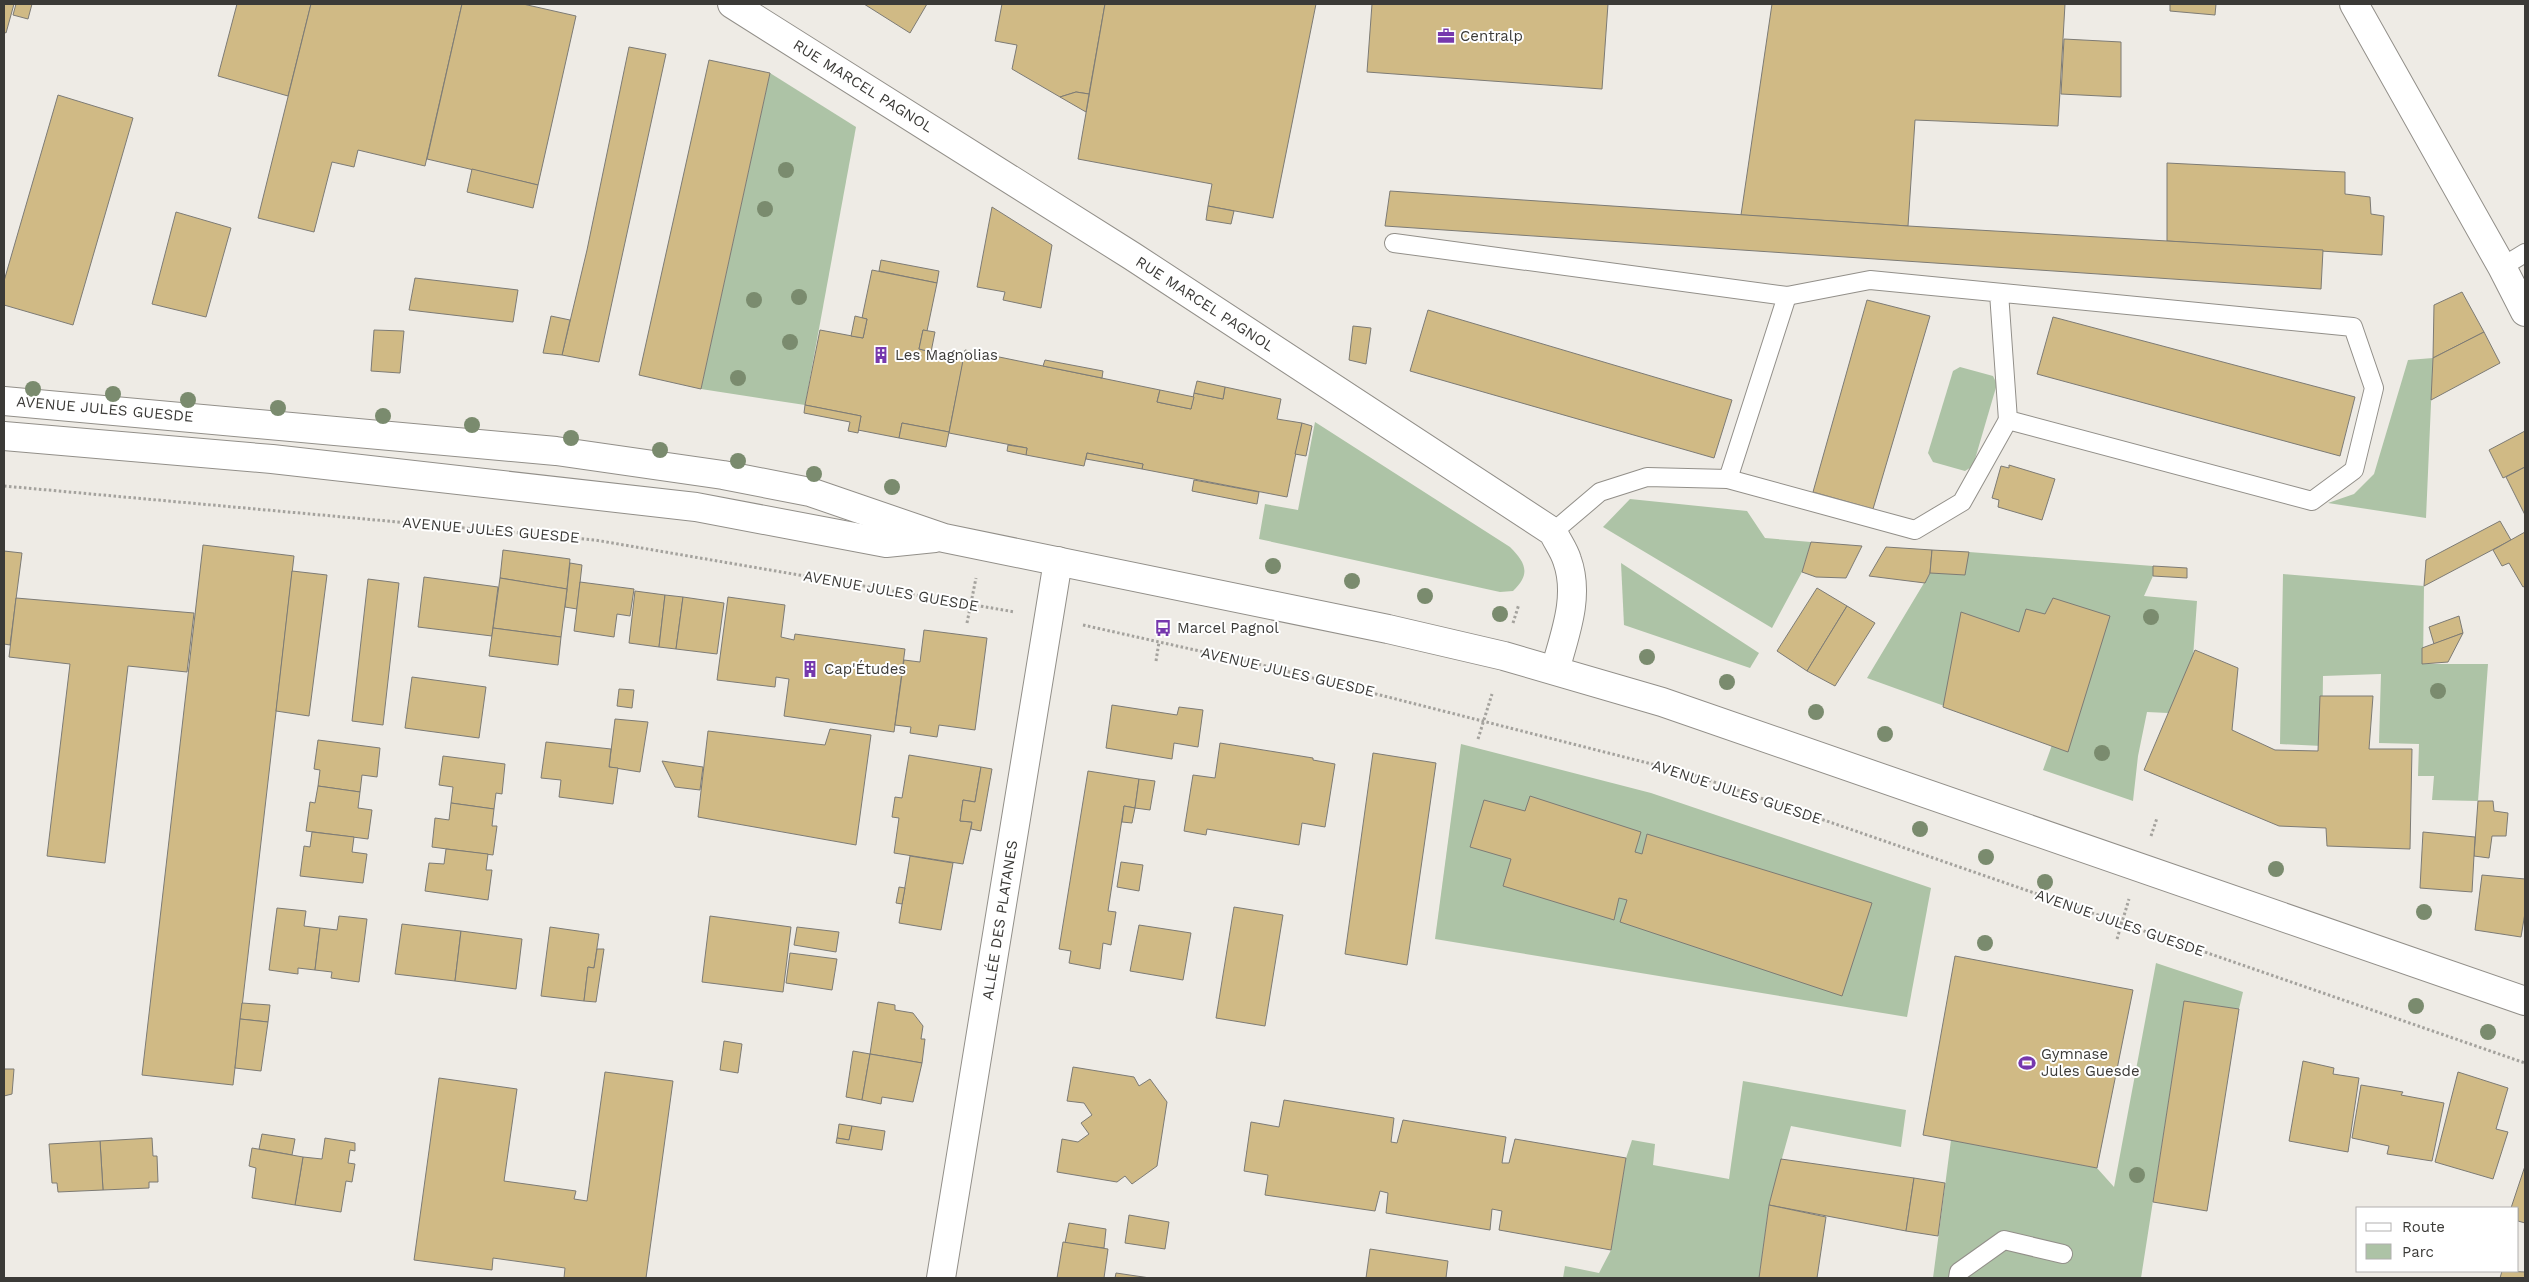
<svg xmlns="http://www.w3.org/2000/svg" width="2529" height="1282" viewBox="0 0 2529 1282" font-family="'Work Sans',sans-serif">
<rect width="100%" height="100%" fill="#eeebe5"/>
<g fill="#adc3a6">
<path d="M770,73L856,127L805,405L701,389Z"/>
<path d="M2433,358L2426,518L2328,503L2354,494L2374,474L2408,360Z"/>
<path d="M1960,367L1993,376L1997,384L1973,466L1965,471L1933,462L1928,453L1953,371Z"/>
<path d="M1315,422L1510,547C1526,563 1531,574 1513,591L1500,592L1259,539L1265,504L1298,510Z"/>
<path d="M1630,499L1747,511L1765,538L1811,542L1802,572L1772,628L1603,527Z"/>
<path d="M1969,552L2153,566V576L2144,596L2197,601L2189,714L2147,712L2138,756L2133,801L2043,770L2052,745L1867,678L1930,573Z"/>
<path d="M1621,563L1759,653L1750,668L1624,625Z"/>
<path d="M2283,574L2424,586L2423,664H2488L2478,801L2432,800L2434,776H2418L2419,744L2379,743L2381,674L2323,676L2322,746L2280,744Z"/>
<path d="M1461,744L1651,793L1931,888L1907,1017L1435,939Z"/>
<path d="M2156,963L2243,992L2239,1009L2184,1002L2141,1278H1933L1951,1140L2097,1168L2114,1187Z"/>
<path d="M1743,1081L1906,1110L1901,1147L1791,1126L1769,1205L1759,1278H1563L1565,1266L1599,1273L1611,1250L1626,1158L1632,1140L1655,1144L1653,1165L1729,1179Z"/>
</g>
<g fill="#d0ba85" stroke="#7d7b75">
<path d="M4,4H14L6,33L4,32Z"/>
<path d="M16,4H32L28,19L13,15Z"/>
<path d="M237,4H311L288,96L218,76Z"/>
<path d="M311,4H462L425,166L358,150L354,167L332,162L314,232L258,218Z"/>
<path d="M462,4H523L576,16L538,185L427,159Z"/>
<path d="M864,4H927L910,33Z"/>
<path d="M1002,4H1105L1089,94L1076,92L1060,97L1012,69L1017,45L995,41Z"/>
<path d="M1105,4H1316L1273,218L1208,206L1212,184L1078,159Z"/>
<path d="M1372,4H1608L1602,89L1367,72Z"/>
<path d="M1772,4H2065L2058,126L1915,120L1908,226L1741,215Z"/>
<path d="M2170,4H2216L2215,15L2170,11Z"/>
<path d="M2064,39L2121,42V97L2061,94Z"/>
<path d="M629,47L666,54L599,362L562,355L587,250Z"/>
<path d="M709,60L770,73L701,389L639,375Z"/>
<path d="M1076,92L1089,94L1086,112L1060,97Z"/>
<path d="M58,95L133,118L73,325L4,305V281Z"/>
<path d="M2167,163L2345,172V194L2370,197L2371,214L2384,216L2382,255L2167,241Z"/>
<path d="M472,169L538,185L533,208L467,192Z"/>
<path d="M1390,191L1908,226L2323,250L2321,289L1385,226Z"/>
<path d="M1208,206L1234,211L1231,224L1206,220Z"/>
<path d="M992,207L1052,245L1041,308L1003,300L1005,292L977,287Z"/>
<path d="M176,212L231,228L206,317L152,304Z"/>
<path d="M881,260L939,271L937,283L879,271Z"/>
<path d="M872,270L937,283L927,331L923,330L919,349L964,358L949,432L902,423L899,438L858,430L861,416L805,405L820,330L863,338L867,319L862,318Z"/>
<path d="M415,278L518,290L513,322L409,310Z"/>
<path d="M2462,292L2484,332L2433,358L2434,305Z"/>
<path d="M1867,300L1930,316L1873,509L1813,492Z"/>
<path d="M1428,310L1732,400L1714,458L1410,371Z"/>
<path d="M551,316L570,320L562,355L543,353Z"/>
<path d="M855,316L867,319L863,338L851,336Z"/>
<path d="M2053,317L2355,397L2340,456L2037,374Z"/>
<path d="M1353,326L1371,328L1366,364L1349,360Z"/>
<path d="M374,330L404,331L400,373L371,371Z"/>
<path d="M923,330L935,332L931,352L919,349Z"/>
<path d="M2484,332L2500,363L2431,400L2433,358Z"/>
<path d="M965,350L1160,390L1157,402L1191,409L1194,393L1223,399L1225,387L1281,399L1277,419L1302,423L1287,497L1142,469L1143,464L1087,453L1084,466L1026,455L1027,448L949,433Z"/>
<path d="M1045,360L1103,371L1102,378L1043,366Z"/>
<path d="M1197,381L1225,387L1223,399L1194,393Z"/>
<path d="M1160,390L1194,397L1191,409L1157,402Z"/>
<path d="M805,405L861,416L858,433L848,431L850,422L804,413Z"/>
<path d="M902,423L949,432L946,447L899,438Z"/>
<path d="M1302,423L1312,426L1306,456L1295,454Z"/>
<path d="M2525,431V467L2503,478L2489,450Z"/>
<path d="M1008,445L1027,448L1026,455L1007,451Z"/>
<path d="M1087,453L1143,464L1142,469L1086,459Z"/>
<path d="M2009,465L2055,479L2042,520L1998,507L1999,500L1992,498L2001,466L2009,468Z"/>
<path d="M2525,467V515L2506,477Z"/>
<path d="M1194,480L1259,492L1257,504L1192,491Z"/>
<path d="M2500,521L2511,540L2424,586L2426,560Z"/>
<path d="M2525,532V586L2523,587L2509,563L2502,566L2493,550Z"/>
<path d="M1811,542L1862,546L1846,578L1816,577L1802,572Z"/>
<path d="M203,545L294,556L233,1085L142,1075Z"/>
<path d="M1886,547L1932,550L1930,573L1925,583L1869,576Z"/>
<path d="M503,550L570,559L567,589L500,578Z"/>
<path d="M1932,550L1969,552L1965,575L1930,573Z"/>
<path d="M4,551L22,553L10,645L4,644Z"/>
<path d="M570,563L582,565L577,609L565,607Z"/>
<path d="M2153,566L2187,568V578L2153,576Z"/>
<path d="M292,571L327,575L309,716L276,711Z"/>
<path d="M424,577L498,587L492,636L418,627Z"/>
<path d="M500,578L567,589L561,637L493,628Z"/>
<path d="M368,579L399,583L383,725L352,721Z"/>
<path d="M580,582L634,589L630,616L617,614L614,637L574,631Z"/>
<path d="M1817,588L1847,606L1807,671L1777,651Z"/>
<path d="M635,591L665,595L659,647L629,643Z"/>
<path d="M665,595L683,597L676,649L659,647Z"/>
<path d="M683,597L724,603L717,654L676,649Z"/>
<path d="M728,597L785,605L781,637L794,640L795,634L905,649L894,732L784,716L789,679L776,677L775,687L717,680Z"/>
<path d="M16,598L194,613L187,672L128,666L105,863L47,856L70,664L9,657Z"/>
<path d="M2053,598L2110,616L2068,752L1943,707L1961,612L2019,632L2026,609L2045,614Z"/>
<path d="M1847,606L1875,623L1835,686L1807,671Z"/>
<path d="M2459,616L2463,633L2434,644L2429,627Z"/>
<path d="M493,628L561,637L558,665L489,656Z"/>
<path d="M924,630L987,638L975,730L939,725L937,737L910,733L911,727L895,725L904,660L920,662Z"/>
<path d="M2463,633L2448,662L2422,664V648Z"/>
<path d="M2195,650L2238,668L2232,730L2275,750L2318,751L2320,696H2373L2369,749H2412L2410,849L2327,846L2326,828L2279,826L2144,770Z"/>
<path d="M412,677L486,687L479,738L405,728Z"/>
<path d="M619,689L634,690L632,708L617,706Z"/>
<path d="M1112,705L1177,715L1179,707L1203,710L1198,747L1174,743L1172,759L1106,748Z"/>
<path d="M615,719L648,722L640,772L609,767Z"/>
<path d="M830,729L871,735L856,845L698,817L708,731L825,745Z"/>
<path d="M318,740L380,748L377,777L362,775L360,792L318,786L320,770L314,769Z"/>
<path d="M546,742L611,749L609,767L618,768L613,804L559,797L561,780L541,778Z"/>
<path d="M1220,743L1313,758V760L1335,764L1325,827L1302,823L1299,845L1207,829L1206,835L1184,831L1193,775L1215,778Z"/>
<path d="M1373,753L1436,763L1407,965L1345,954Z"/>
<path d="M909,755L981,767L975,802L963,800L960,821L972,822L963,864L894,853L899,818L892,817L895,797L902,798Z"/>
<path d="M443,756L505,764L502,794L496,793L494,809L451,803L453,787L439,785Z"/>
<path d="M662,761L703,767L700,790L675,787Z"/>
<path d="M981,767L992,769L981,831L971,829L972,822L960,821L963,800L975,802Z"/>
<path d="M1088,771L1139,779L1135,808L1124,806L1108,911L1116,912L1111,945L1103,943L1100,969L1069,963L1071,951L1059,949Z"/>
<path d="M1139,779L1155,781L1150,810L1135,808Z"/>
<path d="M318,786L360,792L358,808L372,810L368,839L306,831L310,802L315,803Z"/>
<path d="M1530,796L1641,832L1635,852L1642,854L1647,834L1872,903L1842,996L1620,922L1627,900L1619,898L1614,920L1503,886L1511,859L1470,847L1484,800L1525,811Z"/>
<path d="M2478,801H2493L2494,811L2508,813L2506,836H2492L2489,858L2474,856Z"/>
<path d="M451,803L494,809L492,826H497L493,855L432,847L435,818L449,820Z"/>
<path d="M1124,806L1135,808L1132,823L1122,822Z"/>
<path d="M312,832L354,837L352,852L367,854L363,883L300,876L304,846L310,847Z"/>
<path d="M2423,832L2475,837L2472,892L2420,888Z"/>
<path d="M446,849L488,854L486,870H492L488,900L425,891L429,863L444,864Z"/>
<path d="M910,856L953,863L941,930L899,923Z"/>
<path d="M1121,862L1143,865L1139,891L1117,887Z"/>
<path d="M2482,875L2525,879V913L2521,937L2475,930Z"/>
<path d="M899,887L905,888L902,904L896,903Z"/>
<path d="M1234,907L1283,915L1265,1026L1216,1018Z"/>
<path d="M277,908L306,911L304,926L320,928L315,970L298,968V974L269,970Z"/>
<path d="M339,916L367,919L359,982L331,978L332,972L315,970L320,928L337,930Z"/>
<path d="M710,916L791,927L783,992L702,982Z"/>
<path d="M402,924L461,931L455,981L395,974Z"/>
<path d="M1139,925L1191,933L1183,980L1130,971Z"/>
<path d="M550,927L599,934L594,968L588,967L584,1001L541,996Z"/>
<path d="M797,927L839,932L836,952L794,945Z"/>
<path d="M461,931L522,939L516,989L455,981Z"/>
<path d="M597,949H604L596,1002L584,1001L588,967L594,968Z"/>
<path d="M790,953L837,959L832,990L786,983Z"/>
<path d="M1955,956L2133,990L2097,1168L1923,1135Z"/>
<path d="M2184,1001L2239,1009L2207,1211L2153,1202Z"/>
<path d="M878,1002L895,1005V1010L913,1013L923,1026L921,1039H925L922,1063L870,1054Z"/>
<path d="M242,1003L270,1005L268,1022L240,1019Z"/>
<path d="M240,1019L268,1022L261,1071L235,1068Z"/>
<path d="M724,1041L742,1044L738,1073L720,1070Z"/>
<path d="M853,1051L870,1054L862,1100L846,1097Z"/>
<path d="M870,1054L922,1063L913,1102L882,1097L881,1104L862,1100Z"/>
<path d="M2303,1061L2334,1068L2333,1074L2359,1078L2348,1152L2289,1141Z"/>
<path d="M1073,1067L1134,1077L1139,1086L1150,1079L1167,1102L1157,1166L1132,1184L1125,1176L1117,1182L1057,1172L1062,1139L1078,1142L1089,1134L1081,1123L1092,1115L1084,1103L1067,1101Z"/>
<path d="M4,1069H14L12,1094L4,1096Z"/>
<path d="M605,1072L673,1081L646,1278H564L565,1268L493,1258L492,1270L414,1260L439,1078L517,1089L504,1181L576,1191L574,1199L587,1201Z"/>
<path d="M2458,1072L2508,1088L2496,1129L2508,1132L2493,1179L2435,1162Z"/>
<path d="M2361,1085L2403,1092L2401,1095L2444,1103L2432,1161L2387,1154L2389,1146L2352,1138Z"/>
<path d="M1284,1100L1394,1118L1391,1142L1397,1143L1403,1120L1506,1137L1502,1163H1509L1515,1139L1626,1158L1611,1250L1499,1230L1502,1211L1492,1209L1490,1230L1386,1213L1388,1193L1380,1191L1375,1211L1265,1195L1268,1175L1244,1171L1251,1122L1279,1127Z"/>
<path d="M839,1124L852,1126L849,1140L837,1138Z"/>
<path d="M852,1126L885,1131L882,1150L836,1143L837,1138L849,1140Z"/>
<path d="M262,1134L295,1139L292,1155L259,1149Z"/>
<path d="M152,1138L153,1156H157L158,1182H149V1188L103,1190L100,1141Z"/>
<path d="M325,1138L355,1143V1151L350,1150L348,1163L355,1164L352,1182L346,1181L341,1212L295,1205L303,1157L322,1159Z"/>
<path d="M100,1141L103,1190L58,1192L57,1183H52L49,1144Z"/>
<path d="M252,1148L303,1157L295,1205L252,1198L256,1168L249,1166Z"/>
<path d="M1781,1159L1914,1178L1906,1231L1769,1205Z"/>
<path d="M2525,1166V1223L2518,1221V1208H2511Z"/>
<path d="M1914,1178L1945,1183L1938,1236L1906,1231Z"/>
<path d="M1769,1205L1826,1217L1817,1278H1759Z"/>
<path d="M1129,1215L1169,1222L1165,1249L1125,1243Z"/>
<path d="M1069,1223L1106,1229L1104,1248L1065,1243Z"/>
<path d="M1063,1242L1108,1249L1104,1278H1057Z"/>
<path d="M1370,1249L1448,1261L1446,1278H1366Z"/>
<path d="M2502,1271L2525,1272V1278H2500Z"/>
<path d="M1116,1273L1150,1278H1115Z"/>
</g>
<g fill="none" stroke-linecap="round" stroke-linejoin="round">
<g stroke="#928f89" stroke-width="20">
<g id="lane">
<path d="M1394,243L1787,296L1870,280L2353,327L2374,388L2354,470L2312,501L2008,420L1999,293"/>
<path d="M2502,267L2525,253"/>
<path d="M1728,479L1915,530L1962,502L2008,420"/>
<path d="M1553,532L1600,492L1647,477L1728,479L1787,296"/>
<path d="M1958,1278L1959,1272L2004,1240L2063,1254"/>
</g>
</g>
<g stroke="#928f89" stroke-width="30">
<g id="street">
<path d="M732,4L1132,256L1553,532C1557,541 1564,550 1567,560C1580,596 1565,634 1555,670"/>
<path d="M941,1278L1058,561"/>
</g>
</g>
<g stroke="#928f89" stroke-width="30">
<g id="secondary">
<path d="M2354,4L2502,267L2525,312"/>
<path d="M4,401L556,451L723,475L810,492L944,538L1388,629L1504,656L1662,702L2525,1001"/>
<path d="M4,436L272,459L696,507L886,543L935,538"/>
</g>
</g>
<g stroke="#a4a29d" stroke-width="3" stroke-dasharray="2.5 2.5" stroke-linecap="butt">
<path d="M4,486L595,540L1015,612"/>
<path d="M967,623L976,578"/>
<path d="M1513,623L1519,604"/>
<path d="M1083,625L1258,664L1691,774L2525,1063"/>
<path d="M1156,661L1159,642"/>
<path d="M1478,739L1492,694"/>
<path d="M2151,836L2157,818"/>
<path d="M2117,939L2129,899"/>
</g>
<use href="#lane" stroke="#fff" stroke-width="18"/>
<use href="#street" stroke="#fff" stroke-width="28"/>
<use href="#secondary" stroke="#fff" stroke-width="28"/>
</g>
<g fill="#7a8b6e">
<circle cx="786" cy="170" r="8"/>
<circle cx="765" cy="209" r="8"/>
<circle cx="799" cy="297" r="8"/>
<circle cx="754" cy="300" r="8"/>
<circle cx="790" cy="342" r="8"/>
<circle cx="738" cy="378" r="8"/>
<circle cx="33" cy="389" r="8"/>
<circle cx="113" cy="394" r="8"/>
<circle cx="188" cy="400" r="8"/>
<circle cx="278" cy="408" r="8"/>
<circle cx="383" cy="416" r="8"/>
<circle cx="472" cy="425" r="8"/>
<circle cx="571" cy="438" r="8"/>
<circle cx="660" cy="450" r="8"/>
<circle cx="738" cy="461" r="8"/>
<circle cx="814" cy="474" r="8"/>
<circle cx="892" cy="487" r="8"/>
<circle cx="1273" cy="566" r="8"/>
<circle cx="1352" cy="581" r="8"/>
<circle cx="1425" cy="596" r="8"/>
<circle cx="1500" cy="614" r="8"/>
<circle cx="2151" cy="617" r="8"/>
<circle cx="1647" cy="657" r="8"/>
<circle cx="1727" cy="682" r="8"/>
<circle cx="2438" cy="691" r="8"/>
<circle cx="1816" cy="712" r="8"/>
<circle cx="1885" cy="734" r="8"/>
<circle cx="2102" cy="753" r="8"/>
<circle cx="1920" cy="829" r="8"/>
<circle cx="1986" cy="857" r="8"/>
<circle cx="2276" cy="869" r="8"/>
<circle cx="2045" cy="882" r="8"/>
<circle cx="2424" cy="912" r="8"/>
<circle cx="1985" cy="943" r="8"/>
<circle cx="2416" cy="1006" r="8"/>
<circle cx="2488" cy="1032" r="8"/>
<circle cx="2137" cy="1175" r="8"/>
</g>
<defs>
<g id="office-bare" transform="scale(1.35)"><path d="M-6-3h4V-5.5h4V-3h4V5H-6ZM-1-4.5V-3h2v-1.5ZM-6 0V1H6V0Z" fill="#7638ad" stroke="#fff" stroke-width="2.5" paint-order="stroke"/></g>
<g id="building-bare" transform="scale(1.35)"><path d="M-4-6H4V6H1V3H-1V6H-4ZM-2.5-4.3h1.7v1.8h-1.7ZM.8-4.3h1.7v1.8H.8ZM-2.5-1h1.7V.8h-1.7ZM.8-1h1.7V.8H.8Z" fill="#7638ad" stroke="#fff" stroke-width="2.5" paint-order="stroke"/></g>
<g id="bus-bare" transform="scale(1.35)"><path d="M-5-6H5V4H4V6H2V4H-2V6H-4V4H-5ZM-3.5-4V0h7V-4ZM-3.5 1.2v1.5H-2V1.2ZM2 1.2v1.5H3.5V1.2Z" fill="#7638ad" stroke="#fff" stroke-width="2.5" paint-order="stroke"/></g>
<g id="stadium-bare" transform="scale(1.35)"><path d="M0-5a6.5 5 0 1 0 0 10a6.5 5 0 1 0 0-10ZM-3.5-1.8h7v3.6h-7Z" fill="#7638ad" stroke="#fff" stroke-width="2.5" paint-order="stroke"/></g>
</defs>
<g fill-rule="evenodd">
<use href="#office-bare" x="1446" y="36"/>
<use href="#building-bare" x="881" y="355"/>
<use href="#bus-bare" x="1163" y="628"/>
<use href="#building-bare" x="810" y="669"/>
<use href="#stadium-bare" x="2027" y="1063"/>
</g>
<g text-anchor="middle" stroke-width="4" stroke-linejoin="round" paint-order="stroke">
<g font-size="15" fill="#3b3a37" stroke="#fff" text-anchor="start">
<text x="1460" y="41">Centralp</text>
<text x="895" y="360">Les Magnolias</text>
<text x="1177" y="633">Marcel Pagnol</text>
<text x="824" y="674">Cap'Études</text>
<text x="2041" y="1059">Gymnase<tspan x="2041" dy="17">Jules Guesde</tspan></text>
</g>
<g font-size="15" fill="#3b3a37" stroke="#fff">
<text transform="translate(863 86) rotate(32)" y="5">RUE MARCEL PAGNOL</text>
<text transform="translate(1205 304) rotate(33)" y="5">RUE MARCEL PAGNOL</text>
<text transform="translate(105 409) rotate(5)" y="5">AVENUE JULES GUESDE</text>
<text transform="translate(491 530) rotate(5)" y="5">AVENUE JULES GUESDE</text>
<text transform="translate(891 591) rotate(10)" y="5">AVENUE JULES GUESDE</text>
<text transform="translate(1288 672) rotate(13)" y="5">AVENUE JULES GUESDE</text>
<text transform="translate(1737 792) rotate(18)" y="5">AVENUE JULES GUESDE</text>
<text transform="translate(1000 920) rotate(-81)" y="5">ALLÉE DES PLATANES</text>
<text transform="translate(2120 923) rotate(19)" y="5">AVENUE JULES GUESDE</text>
</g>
</g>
<rect width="2529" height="1282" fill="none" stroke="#3b3a37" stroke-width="10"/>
<rect x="2356" y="1207" width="162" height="65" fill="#ffffff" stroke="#b1b0af"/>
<rect x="2366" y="1223" width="25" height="8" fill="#ffffff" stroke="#b1b0af"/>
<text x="2402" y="1232" font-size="15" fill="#3b3a37">Route</text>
<rect x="2366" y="1244" width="25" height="15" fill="#adc3a6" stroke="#b1b0af"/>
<text x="2402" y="1257" font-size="15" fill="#3b3a37">Parc</text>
</svg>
